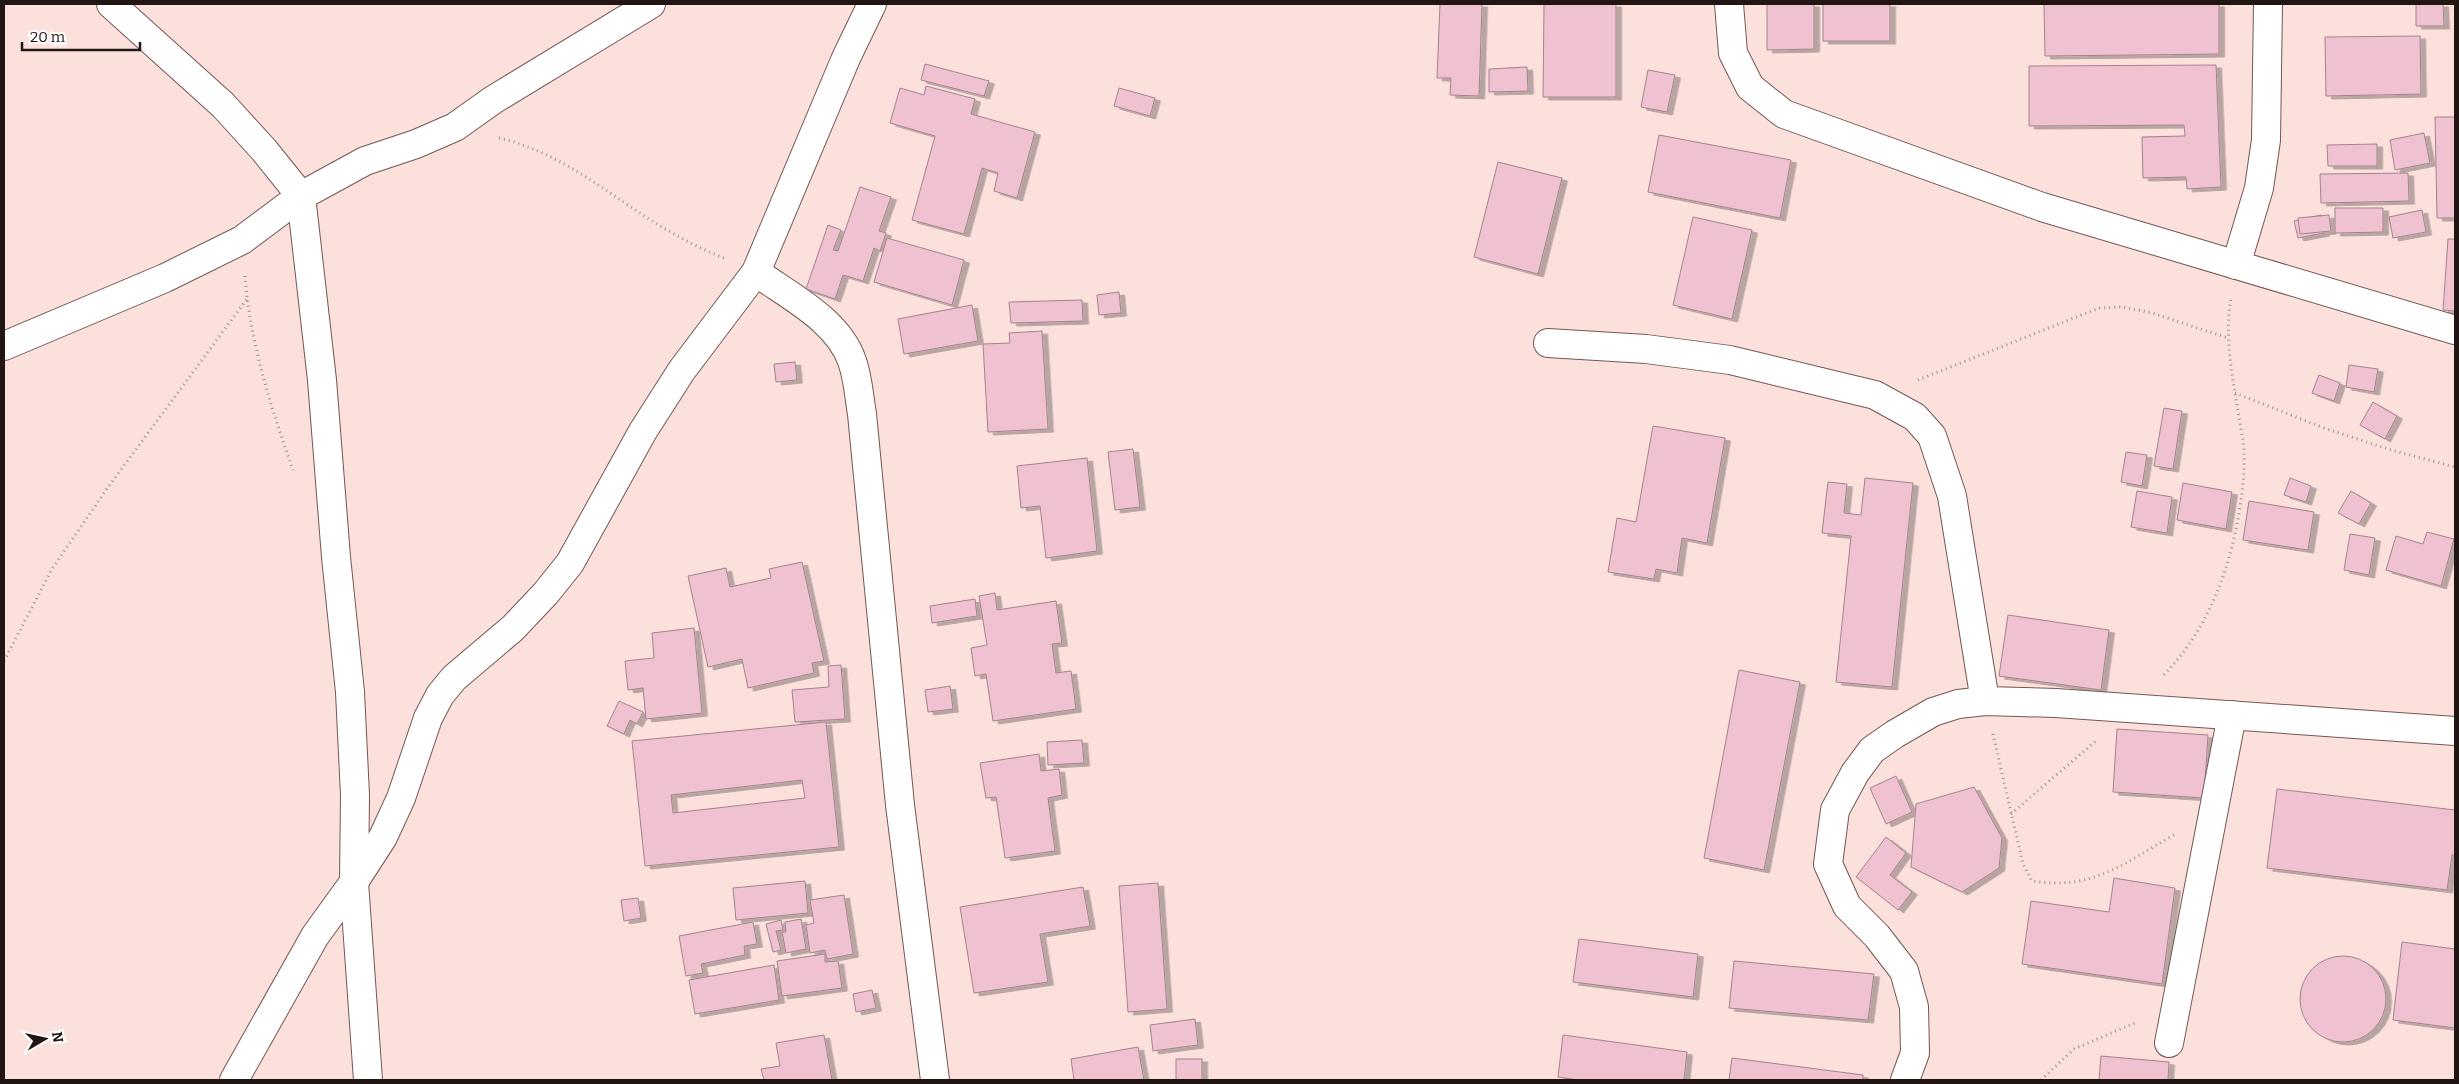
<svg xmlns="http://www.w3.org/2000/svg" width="2459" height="1084" viewBox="0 0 2459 1084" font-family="Bitter,serif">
<defs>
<filter id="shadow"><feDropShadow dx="5.5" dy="3" stdDeviation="0" flood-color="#0004"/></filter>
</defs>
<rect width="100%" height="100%" fill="#fbe0dc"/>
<g fill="#f0c1d0" stroke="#a1848d" fill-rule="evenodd" filter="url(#shadow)">
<path d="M1440,4H1482L1479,96L1450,95L1451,78H1437Z"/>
<path d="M1544,4H1616V97H1543Z"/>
<path d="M1767,4H1814V49L1767,50Z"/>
<rect x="1823" y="4" width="67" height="37"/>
<path d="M2044,4H2219V54L2045,56Z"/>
<path d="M2416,4H2443L2444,26H2416Z"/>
<path d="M2420,36L2421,94L2326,96L2325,37Z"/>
<path d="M925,64L989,81L984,96L921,80Z"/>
<path d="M2216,65L2221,187L2187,189L2186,177L2143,178L2142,137L2185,136L2184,125L2029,126V66Z"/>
<path d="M1527,67L1528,91L1489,92V69Z"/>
<path d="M1648,70L1675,75L1667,112L1641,107Z"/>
<path d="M926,86L975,99L971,114L1035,132L1017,198L994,191L998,173L982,168L964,234L912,220L935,136L890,123L900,88L924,95Z"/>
<path d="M1119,88L1155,98L1150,116L1114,106Z"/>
<path d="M2435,117H2455V218H2437Z"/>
<path d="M2424,133L2430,163L2395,170L2390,140Z"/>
<path d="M1659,135L1791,160L1780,218L1648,192Z"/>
<path d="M2377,144V166H2328L2327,145Z"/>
<path d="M1498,162L1562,178L1538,274L1474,257Z"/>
<path d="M2408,173L2409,201L2321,203L2320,174Z"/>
<path d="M860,187L891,197L879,231L886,233L880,251L874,248L863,281L843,275L835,299L806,289L828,225L841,230L833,250L838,251Z"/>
<path d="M2335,208H2383V232L2335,233Z"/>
<path d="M2422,210L2426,232L2393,238L2389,217Z"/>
<path d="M2321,215L2324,233L2298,238L2294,221Z"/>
<path d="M2329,215L2331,231L2300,234L2298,218Z"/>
<path d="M1693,217L1752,230L1732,319L1673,305Z"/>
<path d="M887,238L964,260L952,305L874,282Z"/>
<path d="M2448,239H2455V311L2443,310Z"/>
<path d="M1119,292L1121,313L1099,315L1097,295Z"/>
<path d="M1082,300L1083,321L1011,323L1009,302Z"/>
<path d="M972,305L978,341L904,354L898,319Z"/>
<path d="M1042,331L1048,429L988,432L983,344L1010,343L1009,333Z"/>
<path d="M795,362L797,380L776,382L774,364Z"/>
<path d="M2349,365L2378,369L2374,392L2346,387Z"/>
<path d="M2319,375L2340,383L2334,401L2312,393Z"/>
<path d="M2373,402L2397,416L2385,439L2360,425Z"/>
<path d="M2164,408L2182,411L2173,469L2154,466Z"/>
<path d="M1653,426L1725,438L1707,543L1682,538L1677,573L1656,569L1654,579L1608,572L1617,518L1636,522Z"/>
<path d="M1133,449L1140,507L1115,510L1108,452Z"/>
<path d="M2126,452L2147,455L2142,486L2121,482Z"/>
<path d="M1087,458L1097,551L1046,558L1040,506L1021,508L1017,466Z"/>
<path d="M1865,478L1913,483L1892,687L1836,682L1851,536L1822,533L1828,482L1847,484L1844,513L1861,515Z"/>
<path d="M2290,478L2311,486L2306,502L2284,495Z"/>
<path d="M2183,483L2232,492L2226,529L2177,520Z"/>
<path d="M2137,491L2172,497L2167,533L2131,527Z"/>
<path d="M2351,491L2371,503L2359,524L2338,513Z"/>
<path d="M2249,501L2314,512L2308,550L2243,540Z"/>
<path d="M2427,532L2454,539L2441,586L2386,570L2396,536L2423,544Z"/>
<path d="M2350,534L2375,538L2369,575L2344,570Z"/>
<path d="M802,562L824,661L812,663L814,673L748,688L742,659L708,667L688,576L726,568L730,587L771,578L769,569Z"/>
<path d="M995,593L997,610L1056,601L1062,643L1052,644L1056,673L1071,671L1076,709L993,721L986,674L975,676L971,648L987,645L979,596Z"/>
<path d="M975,599L977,616L932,623L930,606Z"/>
<path d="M2008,615L2109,630L2101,690L1999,676Z"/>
<path d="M694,628L702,713L646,719L643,688L628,690L625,661L654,658L652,633Z"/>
<path d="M841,665L845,719L795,722L792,690L829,687L828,666Z"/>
<path d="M1739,670L1800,682L1764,870L1704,858Z"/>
<path d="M950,686L953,709L928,712L925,690Z"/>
<path d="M619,701L643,712L637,724L630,720L624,734L607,726Z"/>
<path d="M826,722L839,847L645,866L632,741ZM802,780L805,798L673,813L671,795Z"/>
<path d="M2117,729L2208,735L2204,798L2113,792Z"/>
<path d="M1082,740L1084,763L1048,765L1047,742Z"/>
<path d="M1039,754L1041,771L1059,769L1062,795L1048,798L1055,851L1005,858L996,797L986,798L980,763Z"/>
<path d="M1896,776L1912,812L1886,824L1870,788Z"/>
<path d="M1974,787L2002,838L1999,868L1962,892L1911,867L1916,804Z"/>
<path d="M2277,789L2455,810V855H2452L2447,890L2267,868Z"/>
<path d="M1886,837L1906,853L1890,875L1912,892L1898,910L1856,877Z"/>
<path d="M2114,878L2175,888L2162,984L2022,964L2031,901L2109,912Z"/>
<path d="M805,881L808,913L736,920L733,888Z"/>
<path d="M1158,883L1167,1009L1128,1012L1119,886Z"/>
<path d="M1083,887L1090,926L1040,934L1048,982L974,993L960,907Z"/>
<path d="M844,895L853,954L827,959L825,950L810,953L806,925L814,923L810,900Z"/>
<path d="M638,898L641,918L624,921L621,900Z"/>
<path d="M801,919L806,949L786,953L782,932H786L785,922Z"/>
<path d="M781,920L783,930L776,931L781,950L773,952L766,924Z"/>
<path d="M753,922L757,944L744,946L745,955L701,964L703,973L686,976L679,936Z"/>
<path d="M1579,939L1698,954L1693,997L1573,982Z"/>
<path d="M2402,942L2455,949V1028L2393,1020Z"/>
<path d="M825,954V962L838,961L842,988L782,996L777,961Z"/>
<circle cx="2343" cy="999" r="43"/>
<path d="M1734,961L1874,974L1868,1020L1729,1008Z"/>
<path d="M774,965L779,1000L695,1014L689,980Z"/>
<path d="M872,990L876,1008L856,1012L853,994Z"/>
<path d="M1195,1019L1198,1045L1153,1051L1150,1025Z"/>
<path d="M824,1035L832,1080H764L761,1069L780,1066L776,1043Z"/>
<path d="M1563,1035L1687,1052L1684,1080H1578L1558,1077Z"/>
<path d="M1138,1047L1144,1080H1074L1071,1059Z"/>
<path d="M2101,1056L2169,1062L2168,1080H2099Z"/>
<path d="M1732,1058L1863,1075V1080H1729Z"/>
<rect x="1176" y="1059" width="26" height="21"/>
</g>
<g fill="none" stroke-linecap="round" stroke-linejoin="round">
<g stroke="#735753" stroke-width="30">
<g id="street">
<path d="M111,4L223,105L264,150L301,196L322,380L336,557L350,692L355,795L354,882L368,1080"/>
<path d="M1729,4L1733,53L1750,87L1784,114L2042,207L2455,330"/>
<path d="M2236,265L2259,188L2266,140L2268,4"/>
<path d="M756,272C789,296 838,320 852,361C858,377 859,397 862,414L900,805L935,1080"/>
<path d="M1548,343L1646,349L1730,360L1875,395L1915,417L1932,436L1952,496L1985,701"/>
<path d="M4,346L165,278L242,240L301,196L365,161L416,144L455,127L493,100L651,4"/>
<path d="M2169,1043L2232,715"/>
<path d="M234,1080L315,936L354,882L383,837L401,798L428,718L440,695L454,678L513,628L546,593L570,563L643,431L682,370L756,272L846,58L872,4"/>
<path d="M1905,1080L1915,1053L1914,1007L1904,971L1877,936L1847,906L1828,864L1835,810L1855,773L1872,750L1895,734L1933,712L1958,704L1985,701L2056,703L2455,731"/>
</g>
</g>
<g stroke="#a38e8b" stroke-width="3" stroke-dasharray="1 4" stroke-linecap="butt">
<path d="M499,138C556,151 601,188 649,219C673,234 698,248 724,258"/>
<path d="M245,276C250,343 271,407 293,470"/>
<path d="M1918,380L2099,308L2123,307L2152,313L2228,338"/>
<path d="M2235,393L2324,428L2391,450L2455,467"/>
<path d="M4,661L52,569L106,490L247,299"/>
<path d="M2164,675C2207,630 2229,573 2239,513C2243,489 2246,465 2243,441C2236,393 2223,346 2231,298"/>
<path d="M1993,734L2023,864L2032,881C2093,891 2124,863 2174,835"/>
<path d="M2011,814L2097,740"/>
<path d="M2041,1080L2074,1049L2137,1022"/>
</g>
<use href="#street" stroke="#fff" stroke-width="28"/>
</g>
<rect width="2459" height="1084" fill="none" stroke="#211614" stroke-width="10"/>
<g transform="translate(45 1039) rotate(81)" stroke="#ffffff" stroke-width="4" paint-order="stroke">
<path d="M0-4L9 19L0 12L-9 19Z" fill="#211614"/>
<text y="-8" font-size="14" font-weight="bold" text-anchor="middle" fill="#211614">N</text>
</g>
<path d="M22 42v8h118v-8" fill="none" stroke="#211614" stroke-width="2.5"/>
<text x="30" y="42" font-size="15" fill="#211614" stroke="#ffffff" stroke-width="4" paint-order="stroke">20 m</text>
</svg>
